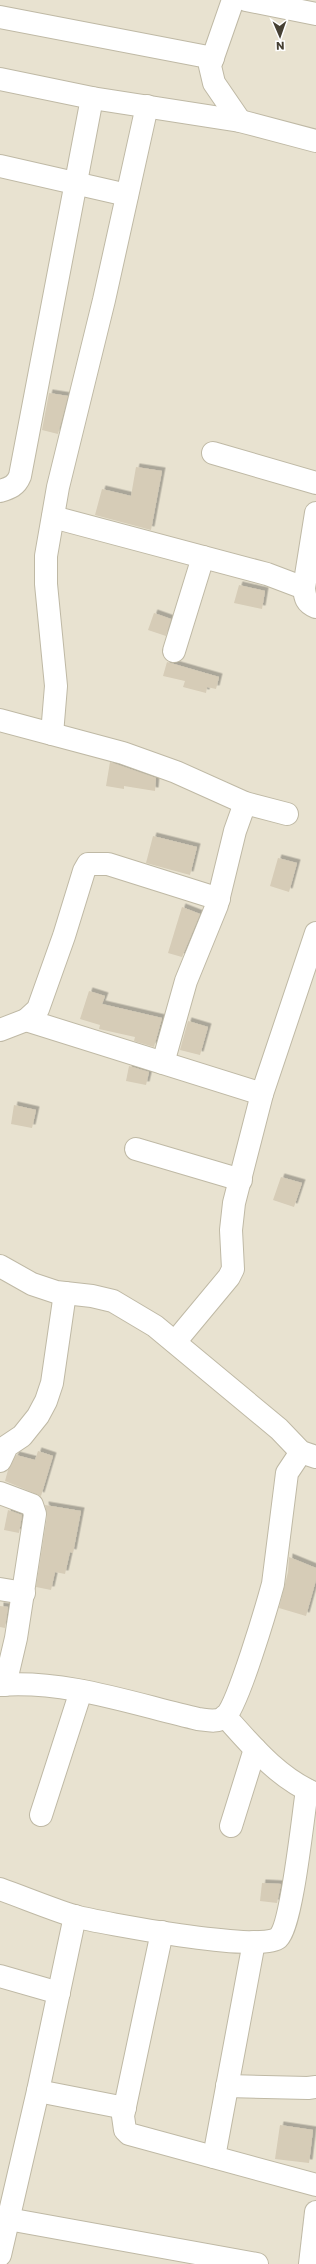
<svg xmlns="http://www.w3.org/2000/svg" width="316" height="2264" viewBox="0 0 316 2264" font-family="Poppins,sans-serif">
<defs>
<filter id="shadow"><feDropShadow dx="3.5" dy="-3.5" stdDeviation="0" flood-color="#0004"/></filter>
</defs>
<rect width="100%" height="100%" fill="#f3f0e3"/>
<rect fill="#e8e2d0" x="0" y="0" width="316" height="2264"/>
<g fill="#d6ccb7" filter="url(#shadow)">
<path d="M49,393L68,396L58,434L42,430Z"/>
<path d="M136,467L162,471L151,530L95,515L102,489L131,496Z"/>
<path d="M239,585L265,591L262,609L234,603Z"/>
<path d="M154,613L171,619L166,636L148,630Z"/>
<path d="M167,662L219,677L216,689L207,687L206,693L183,687L185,681L163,676Z"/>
<path d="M110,762L156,778L155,791L124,786V789L106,786Z"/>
<path d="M153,836L197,847L190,875L146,863Z"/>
<path d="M278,858L297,863L289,892L270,886Z"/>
<path d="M182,907L200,914L182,957L168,953Z"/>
<path d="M89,991L105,996L102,1004L162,1018L154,1047L134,1041L135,1037L99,1029L100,1025L80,1019Z"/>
<path d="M188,1021L208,1027L200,1055L180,1050Z"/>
<path d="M129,1066L149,1072L146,1085L126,1081Z"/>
<path d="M14,1105L36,1110L32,1128L11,1124Z"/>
<path d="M281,1177L302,1183L294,1207L273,1200Z"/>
<path d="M38,1451L53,1456L41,1496L5,1481L8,1470L16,1455L35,1460Z"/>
<path d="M45,1505L81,1511L73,1553L70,1552L65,1574L55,1572L51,1590L36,1587L47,1516Z"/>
<path d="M8,1510L22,1515L19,1533L4,1530Z"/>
<path d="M289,1557L316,1568V1580L306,1616L279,1608L288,1572Z"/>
<path d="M0,1606L8,1607L5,1628L0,1627Z"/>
<path d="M262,1883L281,1884L277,1903L260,1901Z"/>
<path d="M280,2125L313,2130L309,2163L275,2159Z"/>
</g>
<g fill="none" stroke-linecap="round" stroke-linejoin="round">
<g stroke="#bfb9a5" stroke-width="24">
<g id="minor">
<path d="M233,0L210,66L214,83L240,121"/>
<path d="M246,0L316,14"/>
<path d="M0,17L213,58"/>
<path d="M0,79L92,98L240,121L316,141"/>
<path d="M0,166L127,195"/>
<path d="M213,453L316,483"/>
<path d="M0,491C10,488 16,486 20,476L92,98"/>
<path d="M316,513L304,588C305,598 306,603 316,607"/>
<path d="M53,517L267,574L304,588"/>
<path d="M174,651L203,557"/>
<path d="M0,720L123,753L176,772L245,803L287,814"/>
<path d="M52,734L56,686L46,584V556L58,487L104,300L147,106"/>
<path d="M26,1020L262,1094"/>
<path d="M0,1030L26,1020L38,1009L64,936L84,871L88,864H108L219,899"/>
<path d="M163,1063L186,981L217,905L235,831L245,803"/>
<path d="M136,1149L241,1180"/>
<path d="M0,1266L32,1284L56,1292L92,1296L113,1301L155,1326L279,1429L301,1452L316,1457"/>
<path d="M175,1342L229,1277L233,1269L231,1230L234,1203L262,1094L316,933"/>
<path d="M0,1461L7,1446L22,1436L38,1416L46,1401L52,1383L65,1293"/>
<path d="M0,1493L32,1505L35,1514L16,1638L5,1685"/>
<path d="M0,1589L24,1593"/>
<path d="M0,1685C67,1680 133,1704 198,1719C207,1720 217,1723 225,1717C238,1705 267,1606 273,1584L287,1473L301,1452"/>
<path d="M225,1716C252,1746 278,1778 316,1794"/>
<path d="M41,1815L81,1691"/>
<path d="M231,1826L255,1749"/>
<path d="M0,1889C25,1898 49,1908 74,1916C101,1923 261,1953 278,1938C292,1926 303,1815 307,1790"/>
<path d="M162,1932L123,2116L125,2130L129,2134L316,2185"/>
<path d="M0,1976L59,1993"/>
<path d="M227,2086L308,2088L316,2087"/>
<path d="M38,2091L125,2108"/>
<path d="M214,2157L254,1942"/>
<path d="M8,2219L257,2264"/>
<path d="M0,2255L38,2091L75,1916"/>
<path d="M310,2264L316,2212"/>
</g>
</g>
<use href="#minor" stroke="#fff" stroke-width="22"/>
</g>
<g transform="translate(280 36) rotate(178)" stroke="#ffffff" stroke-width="3" paint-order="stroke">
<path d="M0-3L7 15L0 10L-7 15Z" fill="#464033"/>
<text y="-6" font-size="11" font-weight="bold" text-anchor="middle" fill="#464033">N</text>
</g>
</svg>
